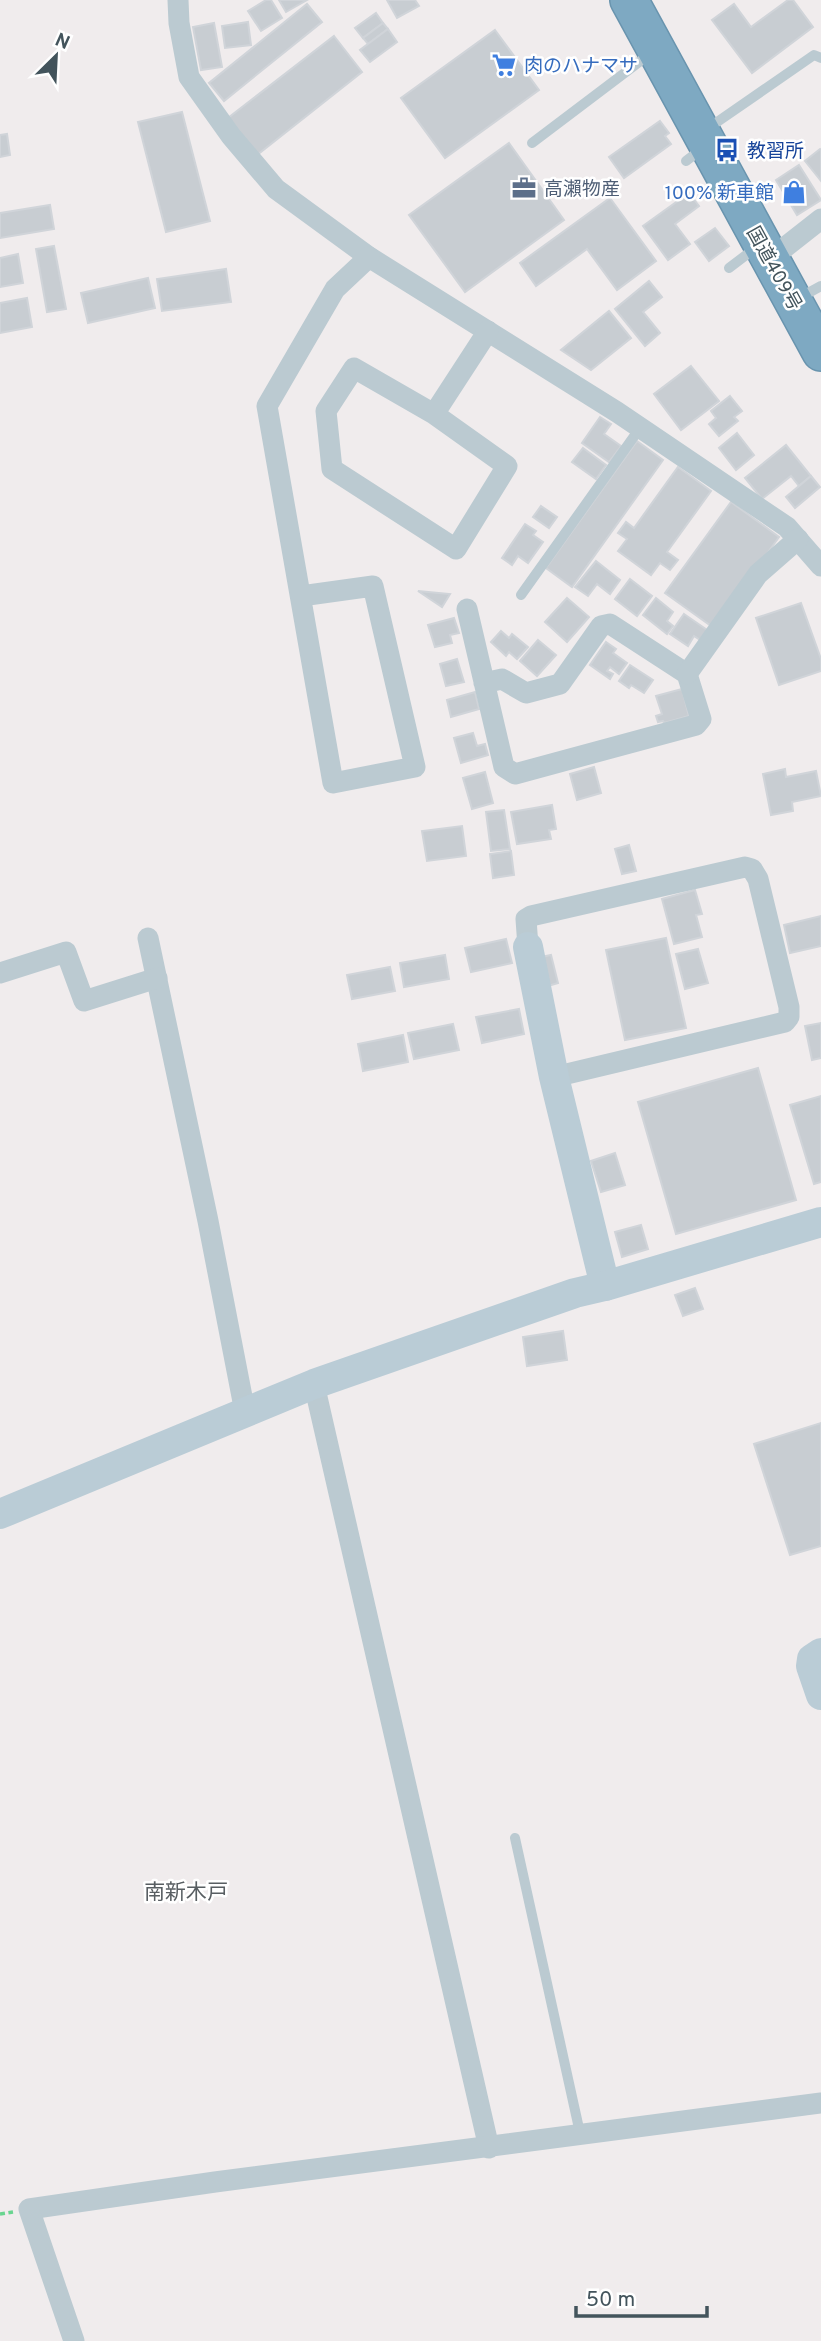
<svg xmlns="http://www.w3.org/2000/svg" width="821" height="2341" viewBox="0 0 821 2341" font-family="Overpass,'Noto Sans JP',sans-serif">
<rect width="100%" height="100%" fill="#f0eced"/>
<g fill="#c8cdd2" stroke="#d0d4d9" stroke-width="2">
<path d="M266,0H271L282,18L261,31L248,11Z"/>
<path d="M279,0H307L286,12Z"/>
<path d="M387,0H415L419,6L397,18Z"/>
<path d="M788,0H793L813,27L752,73L712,20L734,4L751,27Z"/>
<path d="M307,4L322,22L224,101L209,83Z"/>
<path d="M376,13L383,23L363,38L355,28Z"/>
<path d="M248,22L251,45L225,48L222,26Z"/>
<path d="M214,23L222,67L201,70L193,27Z"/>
<path d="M383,23L388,29L368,44L363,38Z"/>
<path d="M388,29L397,42L370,62L360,50Z"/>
<path d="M495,30L539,90L445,158L401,98Z"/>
<path d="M334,36L362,72L257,155L228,118Z"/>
<path d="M182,112L210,221L166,232L138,122Z"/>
<path d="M660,121L669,133L665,136L671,144L624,178L609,157Z"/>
<path d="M7,134L10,155L0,157V135Z"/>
<path d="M509,143L564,220L465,292L409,215Z"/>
<path d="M820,149L821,150V181L805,161Z"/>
<path d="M799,165L821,200L797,215L776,180Z"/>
<path d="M689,193L699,206L675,224L690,244L668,260L643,226Z"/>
<path d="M610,198L656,261L617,290L587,249L536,286L520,263Z"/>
<path d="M50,205L54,229L0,238V213Z"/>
<path d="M715,228L729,246L709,261L695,242Z"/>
<path d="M54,246L66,309L47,312L36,249Z"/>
<path d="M18,254L23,283L0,287V258Z"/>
<path d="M226,269L231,302L162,311L157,279Z"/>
<path d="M148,278L155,308L88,323L81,293Z"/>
<path d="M649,281L662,297L643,312L660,333L645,346L615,309Z"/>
<path d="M27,298L32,327L0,333V303Z"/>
<path d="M609,311L631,338L591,370L561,350Z"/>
<path d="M691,366L719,401L681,430L654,394Z"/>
<path d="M730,396L742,411L734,417L738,421L719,436L709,424L716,418L711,411Z"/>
<path d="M600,417L611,424L604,434L621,446L609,462L582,443Z"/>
<path d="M737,433L754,455L736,470L719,448Z"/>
<path d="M637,441L663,460L572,587L546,568Z"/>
<path d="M786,445L811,476L799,486L791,476L762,499L745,478Z"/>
<path d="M583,448L606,465L596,479L572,462Z"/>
<path d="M678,467L711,491L667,552L678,560L670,570L660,563L651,575L618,551L627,539L618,533L626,522L634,528Z"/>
<path d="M811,476L820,487L795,508L786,497Z"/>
<path d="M731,502L779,537L714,628L665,593Z"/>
<path d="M541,506L557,517L549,528L533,517Z"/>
<path d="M525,524L536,531L533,535L543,542L528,563L518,556L512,565L502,558Z"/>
<path d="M596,561L620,580L610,594L597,584L588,596L575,587Z"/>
<path d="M630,579L652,596L637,616L615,599Z"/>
<path d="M418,591L450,594L442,607Z"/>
<path d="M567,598L589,617L567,642L545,622Z"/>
<path d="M656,598L673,612L667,621L673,626L667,634L643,615Z"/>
<path d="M801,603L821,659V671L779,685L756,618Z"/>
<path d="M684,614L710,632L703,642L694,636L688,646L670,634Z"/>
<path d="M454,618L459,633L450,635L452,643L435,647L428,625Z"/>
<path d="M501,631L509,638L512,634L528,647L517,659L509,652L506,656L491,642Z"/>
<path d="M538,640L556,655L537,676L520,661Z"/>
<path d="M606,642L616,649L613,653L627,663L619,674L610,667L607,671L613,674L610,679L590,665Z"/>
<path d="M457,659L464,682L446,686L440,664Z"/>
<path d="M630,665L653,680L644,693L631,685L629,688L619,681Z"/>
<path d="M682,689L689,716L664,723L663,721L658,722L656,716L662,714L656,696Z"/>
<path d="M475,692L479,709L451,717L447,700Z"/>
<path d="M473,733L477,746L485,744L488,755L461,763L454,738Z"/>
<path d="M594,767L601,793L577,800L570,774Z"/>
<path d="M785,769L786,777L816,771L821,796L792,802L793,811L771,815L763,774Z"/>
<path d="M485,772L493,803L472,809L463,778Z"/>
<path d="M552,805L556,829L549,830L551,839L517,844L511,812Z"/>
<path d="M504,810L510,849L491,851L486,812Z"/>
<path d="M462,826L466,856L427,861L422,831Z"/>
<path d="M629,845L636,871L622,874L615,849Z"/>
<path d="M511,851L514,875L493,878L490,854Z"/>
<path d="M695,890L702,914L696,915L702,937L674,944L662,899Z"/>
<path d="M821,916V946L790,953L784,925Z"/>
<path d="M666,938L686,1028L625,1040L606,950Z"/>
<path d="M506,939L512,963L471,972L465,948Z"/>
<path d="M698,949L708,983L685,989L676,954Z"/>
<path d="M445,955L449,979L404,987L400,963Z"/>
<path d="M551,955L558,983L548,986L541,957Z"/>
<path d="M390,967L395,991L352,999L347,975Z"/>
<path d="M519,1009L524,1034L482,1043L476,1017Z"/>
<path d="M821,1023V1058L812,1060L805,1026Z"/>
<path d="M453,1024L459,1050L414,1059L408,1033Z"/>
<path d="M403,1035L408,1062L363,1071L358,1044Z"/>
<path d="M758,1068L796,1200L676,1234L638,1102Z"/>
<path d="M821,1096V1182L814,1184L790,1105Z"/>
<path d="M615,1153L625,1185L601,1192L591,1161Z"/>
<path d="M641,1225L648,1249L622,1257L615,1232Z"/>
<path d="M695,1288L703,1309L683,1316L675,1295Z"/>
<path d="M563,1331L567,1360L527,1366L523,1337Z"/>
<path d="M821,1423V1546L790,1555L754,1444Z"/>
</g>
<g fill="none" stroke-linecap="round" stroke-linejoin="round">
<g stroke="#6994ae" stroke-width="40">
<path id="highway" d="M629,0L821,352"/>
</g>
<path stroke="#69d590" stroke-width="3.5" stroke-dasharray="5 3.5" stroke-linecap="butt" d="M0,2214L13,2212"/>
<g stroke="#bbcad1" stroke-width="10">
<path d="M707,129L814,55L821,58"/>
<path d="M532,143L651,53"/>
<path d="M686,161L703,148"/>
<path d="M729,268L758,246"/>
<path d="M799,298L821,286"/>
<path d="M521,595L640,428"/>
<path d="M515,1838L580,2133"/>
</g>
<g stroke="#bbcad1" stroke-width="21">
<path d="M178,0L179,23L189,77L231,136L276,189L369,257L617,412L787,527L821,566"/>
<path d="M770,259L821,219"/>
<path d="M434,414L507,466L456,549L332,469L326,411L354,368L434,414L488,331"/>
<path d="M301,596L373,586L415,767L333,783L267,406L335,289L369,257"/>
<path d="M467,609L504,767L515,774L696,725L701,719L687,674L610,624L601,626L560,684L526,693L502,679L484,683"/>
<path d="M687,674L758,574L798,539"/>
<path d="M148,938L208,1221L245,1412"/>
<path d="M528,947L526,919L531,916L745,867L752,869L758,879L789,1007V1017L785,1022L554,1077"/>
<path d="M0,973L66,952L84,1001L157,978"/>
<path d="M314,1384L489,2148"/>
<path d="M74,2341L29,2209L215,2182L821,2103"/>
</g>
<g stroke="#baccd6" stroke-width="30">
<path d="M528,947L554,1077L605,1286"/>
<path d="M0,1514L314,1384L575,1293L605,1286L821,1222"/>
<path d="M821,1653L812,1659L811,1666L821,1695"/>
</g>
<use href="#highway" stroke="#7ea9c2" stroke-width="37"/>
</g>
<defs>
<g id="supermarket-bare" transform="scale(1.89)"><path d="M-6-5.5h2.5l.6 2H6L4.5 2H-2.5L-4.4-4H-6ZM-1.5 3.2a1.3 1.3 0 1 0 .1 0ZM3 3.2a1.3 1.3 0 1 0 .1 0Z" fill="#3f7fe0" stroke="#fff" stroke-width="2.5" paint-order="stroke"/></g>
<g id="bus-bare" transform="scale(1.89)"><path d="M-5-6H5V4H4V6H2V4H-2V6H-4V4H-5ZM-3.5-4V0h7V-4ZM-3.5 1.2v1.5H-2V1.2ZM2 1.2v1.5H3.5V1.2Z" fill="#1a4fb4" stroke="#fff" stroke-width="2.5" paint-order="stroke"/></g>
<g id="office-bare" transform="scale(1.89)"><path d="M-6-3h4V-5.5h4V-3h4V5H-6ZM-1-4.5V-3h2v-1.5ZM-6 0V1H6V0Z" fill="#5c6f8a" stroke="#fff" stroke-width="2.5" paint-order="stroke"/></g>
<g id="shop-bare" transform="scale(1.89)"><path d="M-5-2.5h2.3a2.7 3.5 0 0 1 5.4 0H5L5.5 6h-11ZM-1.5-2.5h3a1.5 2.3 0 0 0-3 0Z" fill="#3f7fe0" stroke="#fff" stroke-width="2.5" paint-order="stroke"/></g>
</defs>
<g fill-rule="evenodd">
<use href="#supermarket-bare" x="504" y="65"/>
<use href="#bus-bare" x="727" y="150"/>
<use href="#office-bare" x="524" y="188"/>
<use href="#shop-bare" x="794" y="192"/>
</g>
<g text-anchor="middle" stroke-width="5" stroke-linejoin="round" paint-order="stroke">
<g font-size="19" fill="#366cbe" stroke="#fff" text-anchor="start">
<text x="524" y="72">肉のハナマサ</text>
<text x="774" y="199" text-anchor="end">100% 新車館</text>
</g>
<g font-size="19" fill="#164399" stroke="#fff" text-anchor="start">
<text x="747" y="157">教習所</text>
</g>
<g font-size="19" fill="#4e5e75" stroke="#fff" text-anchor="start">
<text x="544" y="195">高瀨物産</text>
</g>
<g font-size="19" fill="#43545c" stroke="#fff">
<text transform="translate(775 268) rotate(61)" y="7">国道409号</text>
</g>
<g font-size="21" fill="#585e62" stroke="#fff">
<text x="186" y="1899">南新木戸</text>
</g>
</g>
<g transform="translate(56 56) rotate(24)" stroke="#ffffff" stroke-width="5" paint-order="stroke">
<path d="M0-5L12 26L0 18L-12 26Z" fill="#43545c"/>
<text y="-10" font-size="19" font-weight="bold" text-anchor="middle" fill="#43545c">N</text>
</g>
<path d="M576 2306v10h131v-10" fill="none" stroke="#43545c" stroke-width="3.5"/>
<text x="586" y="2306" font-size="21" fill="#43545c" stroke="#ffffff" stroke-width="5" paint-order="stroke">50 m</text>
</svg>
